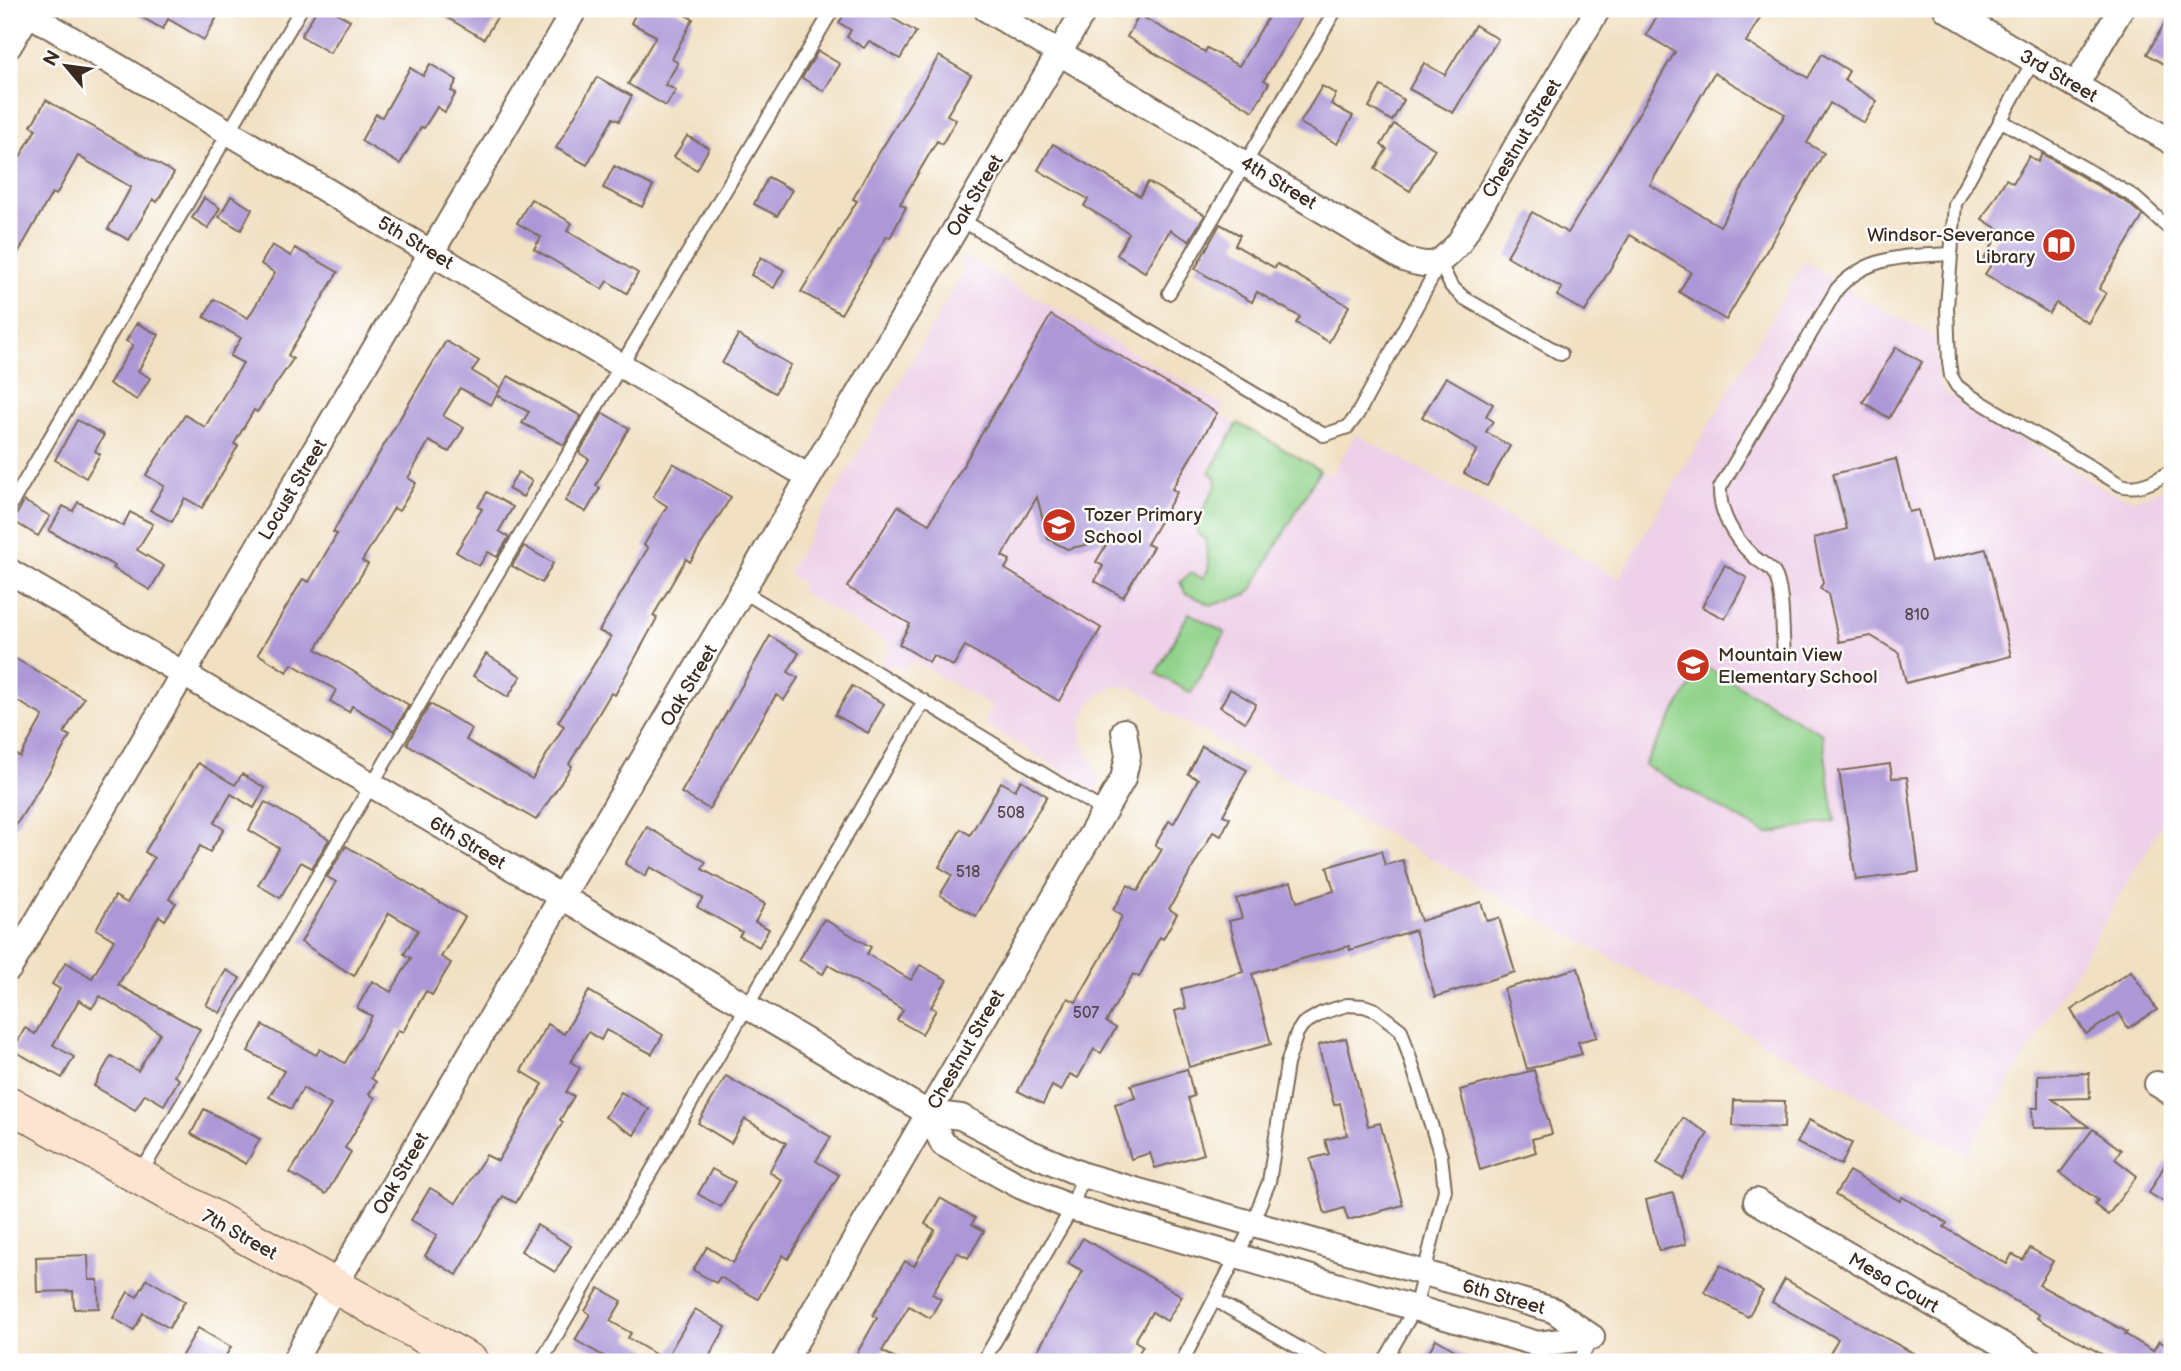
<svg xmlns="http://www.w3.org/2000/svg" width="2181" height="1371" viewBox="0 0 2181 1371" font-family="'Balsamiq Sans',sans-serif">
<rect width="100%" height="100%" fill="#fff"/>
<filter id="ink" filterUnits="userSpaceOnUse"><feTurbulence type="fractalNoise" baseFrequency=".0143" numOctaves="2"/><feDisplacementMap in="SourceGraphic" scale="14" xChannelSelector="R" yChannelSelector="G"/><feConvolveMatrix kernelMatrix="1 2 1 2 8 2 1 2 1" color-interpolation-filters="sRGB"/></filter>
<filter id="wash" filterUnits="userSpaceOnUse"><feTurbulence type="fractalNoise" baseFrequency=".00686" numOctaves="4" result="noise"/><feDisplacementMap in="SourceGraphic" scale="28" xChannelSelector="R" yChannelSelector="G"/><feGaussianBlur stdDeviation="1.57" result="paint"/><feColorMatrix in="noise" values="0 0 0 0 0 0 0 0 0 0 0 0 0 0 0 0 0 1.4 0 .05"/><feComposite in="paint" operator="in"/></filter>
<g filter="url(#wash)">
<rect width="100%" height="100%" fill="#f1e0c2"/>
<path fill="#eed0e8" d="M961,255L1222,404V416L1330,476L1356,434L1619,578L1805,261L1863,299L1936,337L1937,377L1940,387L1947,394L2112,493L2134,499L2147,496L2172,482V807L1967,1155L1163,710L1156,701L1138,690L1127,686L1113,687L1100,694L1088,706L1082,721L1083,743L1099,777L1096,791L984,723L992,706L912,660L904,670L892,664L889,669L881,664L891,645L800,591L803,583L788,573L960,279L963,269L960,262Z"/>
<g fill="#91d38b" stroke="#667e54" stroke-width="2">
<path d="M1238,423L1320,470L1252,589L1246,595L1212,605L1185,593L1180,582L1191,573L1203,578L1209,568L1205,539L1198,534L1195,523L1216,486L1215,477L1209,473Z"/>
<path d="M1189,613L1225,633L1191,693L1156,673Z"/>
<path d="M1705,666L1822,734L1835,821L1767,834L1644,765L1699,671Z"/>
</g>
<g id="blocks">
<g fill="#ad98d7" fill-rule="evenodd">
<path d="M127,9H202L217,17L204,40L168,19L163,29Z"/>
<path d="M317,9H330L350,20L330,53L301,36Z"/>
<path d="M432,9H502L484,39Z"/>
<path d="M638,9H673L693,19L672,59L678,63L665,85L676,90L666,106L628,84L656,36L631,23Z"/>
<path d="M847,9H877L916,32L900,59L869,41L864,48L847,37L851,30L839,23Z"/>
<path d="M1273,9H1306L1264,80L1269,83L1253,111L1127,37L1139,15L1205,52L1207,48L1239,66Z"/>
<path d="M1661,9H1765L1746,42L1808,78L1822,54L1849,71L1844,80L1877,101L1864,123L1830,103L1807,143L1824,153L1726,320L1679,292L1691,272L1630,235L1585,312L1557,296L1562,288L1507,256L1532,212L1568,233L1675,52L1646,35ZM1714,73L1785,114L1720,226L1650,185Z"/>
<path d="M2172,10V69L2147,54Z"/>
<path d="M1475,25L1498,39L1453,113L1409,89L1424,63L1445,75Z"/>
<path d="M818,51L840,64L824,91L802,78Z"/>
<path d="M939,56L971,75L947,115L956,120L942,144L937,141L900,204L906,207L890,238L887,236L841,314L801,292L857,201L853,199L874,161Z"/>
<path d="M430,64L457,80L451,91L456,93L445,112L437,107L424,128L421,127L400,164L361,141L376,114L382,117L410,68L423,76Z"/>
<path d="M597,77L632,96L619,121L613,118L587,165L556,148Z"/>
<path d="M1322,86L1336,94L1331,104L1353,116L1337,144L1300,123Z"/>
<path d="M1381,86L1404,100L1392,121L1369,107Z"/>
<path d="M46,100L174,173L157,202L153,199L129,240L108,229L131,187L78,156L56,195L52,193L9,269V176L36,129L31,126Z"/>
<path d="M1394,124L1435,149L1410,191L1375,169L1387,149L1381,145Z"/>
<path d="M687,136L709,148L697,170L674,157Z"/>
<path d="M1053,144L1140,196L1148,182L1205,215L1189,241L1170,230L1145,272L1117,255L1129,233L1084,206L1088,199L1038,170Z"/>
<path d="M2042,154L2128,203L2143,216L2099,289L2106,293L2088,323L2056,303L2049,313L1985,274L1991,265L1983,260L2001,231L1982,219L2006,179L2013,183L2029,156L2038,162Z"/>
<path d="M614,166L653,186L642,207L603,188Z"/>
<path d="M768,177L792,190L777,216L754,204Z"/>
<path d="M231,196L252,209L241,230L219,217Z"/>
<path d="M204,198L220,208L208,228L192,218Z"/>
<path d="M531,199L572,223L567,231L638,273L627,293L607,281L602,289L534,249L541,237L517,223Z"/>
<path d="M1220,224L1240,235L1235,245L1275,268L1277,264L1349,306L1329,342L1296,323L1300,317L1257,292L1252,302L1195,269Z"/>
<path d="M272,245L291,256L295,248L338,272L288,355L293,359L257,412L254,410L234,444L238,446L202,508L185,498L172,522L150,510L164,486L146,475L185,415L205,427L243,363L230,356L241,338L204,317L214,299L248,318L275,273L261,264Z"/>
<path d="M761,257L784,270L774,288L751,275Z"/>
<path d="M1051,315L1217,413L1172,489L1177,492L1147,544L1153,547L1123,597L1095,581L1103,566L1096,562L1109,540L1067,549L1048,539L1037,497L1002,556L1010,560L1005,569L1101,628L1059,701L965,646L953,666L933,655L929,662L899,644L910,624L847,587L898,506L929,524Z"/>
<path d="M137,323L159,335L138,371L150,378L137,400L109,384L133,345L126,341Z"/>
<path d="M738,335L791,365L775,393L722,363Z"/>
<path d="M446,341L479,361L472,371L501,388L491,405L460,388L443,416L464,428L449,452L429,441L408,478L416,483L399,511L394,508L362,561L368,564L316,649L409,705L394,731L352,706L349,712L330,701L336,690L292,664L287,672L258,654L303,579L309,582L337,534L333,532L359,487Z"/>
<path d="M1896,347L1922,362L1889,418L1863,402Z"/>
<path d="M508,376L581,416L564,445L522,423L529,412L497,395Z"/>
<path d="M1446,377L1493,404L1486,416L1493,421L1486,432L1510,446L1487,486L1464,473L1477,450L1422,417Z"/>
<path d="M603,413L629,428L596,485L600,488L586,512L565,501L589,459L579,453Z"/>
<path d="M77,420L104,435L95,451L100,454L86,478L55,460Z"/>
<path d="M1896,459L1909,512L1918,510L1931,562L1986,549L2011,656L1906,683L1899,653L1871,636L1839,642L1828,594L1820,588L1823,583L1814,538L1847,529L1833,474Z"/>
<path d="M673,463L731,497L690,562L686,559L653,616L657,618L615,695L611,693L569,764L572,766L536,820L407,744L430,704L472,729L466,740L532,779L564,726L558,722L611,637L599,631L648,548L644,545L667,506L653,497Z"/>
<path d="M518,472L532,481L523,497L508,489Z"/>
<path d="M487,492L513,507L499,531L509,537L497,557L488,552L479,566L456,552L482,509L478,507Z"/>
<path d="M24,501L50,516L38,536L13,521Z"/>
<path d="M78,502L123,526L130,512L153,524L137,550L164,566L150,590L113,568L115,566L49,531L63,506L73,511Z"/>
<path d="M524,546L553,563L542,583L512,566Z"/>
<path d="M1725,565L1747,578L1725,619L1702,607Z"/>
<path d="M770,636L799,653L788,672L798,678L784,700L776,695L709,809L681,793Z"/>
<path d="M486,654L521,676L508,697L473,676Z"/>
<path d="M9,655L84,698L64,733L70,736L55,763L9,836V750L20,757L43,716L9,696Z"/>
<path d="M852,686L884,704L868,733L835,715Z"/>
<path d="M1230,689L1256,704L1245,722L1220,707Z"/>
<path d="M1202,746L1247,770L1223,815L1230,818L1221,836L1213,832L1169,909L1177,914L1163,939L1160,937L1139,977L1133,974L1106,1022L1116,1028L1101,1053L1094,1049L1078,1078L1070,1074L1061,1091L1052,1086L1043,1104L1018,1091L1068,998L1076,1002L1101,958L1122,916L1113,910L1128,885L1138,891L1162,849L1155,845L1169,821L1174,823L1198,779L1188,774Z"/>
<path d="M198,763L235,785L242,774L265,788L254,808L231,794L214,823L224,829L210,852L200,846L169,899L176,903L165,920L159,916L118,985L200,1029L174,1076L179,1079L164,1105L145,1094L135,1110L94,1086L111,1056L138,1071L160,1033L100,996L92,1008L79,1000L53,1045L74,1057L62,1078L13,1050L25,1028L35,1034L60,989L52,984L66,962L92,978L114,940L96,929L115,896L127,903L154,858L145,852Z"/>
<path d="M1890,764L1892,778L1907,777L1919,872L1856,880L1839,771Z"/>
<path d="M1021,780L1047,796L976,916L940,895L952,875L939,867L961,829L970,835L1001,782L1015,790Z"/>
<path d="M265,802L329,839L312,868L301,862L280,898L258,885L279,848L249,830Z"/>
<path d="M647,827L706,862L702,869L765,904L755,922L769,929L759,947L739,936L742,932L697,907L703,898L650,867L645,876L625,864Z"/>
<path d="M346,846L465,917L441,957L451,963L432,995L426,991L403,1032L398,1030L371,1078L376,1082L369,1094L375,1098L345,1148L351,1152L326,1194L290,1173L331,1105L303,1088L291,1109L269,1097L284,1071L248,1051L263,1025L316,1055L320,1049L345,1063L372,1016L357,1008L372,981L391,992L411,958L404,954L418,930L389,913L354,976L301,942L336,882L327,877Z"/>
<path d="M1381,851L1385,865L1403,860L1421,921L1481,902L1487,921L1499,918L1515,972L1435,997L1415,930L1350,950L1349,946L1298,960L1252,974L1271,1044L1189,1067L1175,1011L1186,1008L1181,989L1243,972L1229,921L1242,918L1236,899L1291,882L1297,902L1334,891L1327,867Z"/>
<path d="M824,919L871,947L867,954L911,980L920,965L947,980L931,1007L936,1010L922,1034L897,1020L903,1010L879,995L828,965L823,974L799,960Z"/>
<path d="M1578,968L1597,1037L1578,1042L1582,1054L1527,1069L1504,989Z"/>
<path d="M226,970L240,978L220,1013L206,1005Z"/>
<path d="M2131,971L2157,1010L2128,1028L2119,1013L2086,1034L2071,1010Z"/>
<path d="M589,991L663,1035L652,1054L606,1030L601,1040L588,1032L571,1062L580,1068L566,1092L574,1096L560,1120L563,1122L516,1203L503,1196L457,1275L425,1256L437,1235L411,1220L430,1188L456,1203L486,1155L498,1161L543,1084L521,1071L548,1024L564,1034Z"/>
<path d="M1346,1038L1368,1126L1380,1123L1403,1205L1348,1220L1344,1208L1325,1214L1310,1159L1329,1154L1325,1140L1347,1135L1340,1103L1334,1105L1318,1045Z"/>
<path d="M1187,1069L1194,1096L1188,1098L1204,1154L1155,1168L1150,1153L1131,1159L1115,1104L1135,1098L1131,1085Z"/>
<path d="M1534,1070L1552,1134L1532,1139L1536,1152L1480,1170L1460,1090Z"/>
<path d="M2089,1073L2090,1098L2052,1099L2089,1127L2033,1128L2032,1108H2038V1075Z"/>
<path d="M726,1076L831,1137L816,1161L839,1175L788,1259L783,1255L758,1299L720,1277L716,1283L693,1270L707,1247L733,1263L782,1180L769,1172L786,1143L745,1119L731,1143L698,1123Z"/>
<path d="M621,1092L649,1109L634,1135L605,1117Z"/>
<path d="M1734,1100L1785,1101L1784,1128L1733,1126Z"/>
<path d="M204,1109L260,1139L246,1164L191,1134Z"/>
<path d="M1683,1118L1708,1133L1682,1178L1657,1163Z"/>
<path d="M1809,1120L1852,1143L1841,1165L1797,1143Z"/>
<path d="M2093,1129L2121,1150L2115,1159L2137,1176L2108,1215L2095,1205L2098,1200L2060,1173Z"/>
<path d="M2172,1152V1207L2149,1193Z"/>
<path d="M712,1169L735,1182L721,1207L698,1194Z"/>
<path d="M1849,1171L1900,1201L1902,1197L1947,1223L1944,1227L2007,1264L2012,1254L2023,1260L2030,1248L2053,1261L2039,1285L2127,1332L2125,1334L2153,1351L2159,1341L2172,1349V1362H2116L2037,1318L2039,1315L1835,1195Z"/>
<path d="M1673,1193L1686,1244L1659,1251L1646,1200Z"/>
<path d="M940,1198L975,1218L972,1224L984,1231L968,1258L957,1252L932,1294L941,1299L930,1318L909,1306L882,1351L903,1362H852L877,1318L873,1315L905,1261L914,1266L935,1230L925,1224Z"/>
<path d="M537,1225L571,1246L555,1272L521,1251Z"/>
<path d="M1083,1238L1182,1296L1167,1321L1152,1312L1135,1341L1143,1346L1133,1362H1031L1083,1271L1068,1263Z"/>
<path d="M88,1255L89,1280H98L99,1308L74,1309L73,1291L37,1292L36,1257Z"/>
<path d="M1720,1265L1763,1291L1748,1317L1704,1292Z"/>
<path d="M147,1279L185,1301L169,1328L143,1313L134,1330L113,1318L128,1292L137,1297Z"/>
<path d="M1785,1279L1887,1339L1930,1362H1847L1830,1353L1838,1339L1772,1302Z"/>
<path d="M599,1288L622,1301L610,1321L631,1333L628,1338L665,1360L695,1309L726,1327L706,1362H614L575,1340L590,1314L585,1311Z"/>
<path d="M198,1328L231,1347L222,1362H178Z"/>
<path d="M1436,1339L1475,1362H1423Z"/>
</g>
</g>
</g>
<g filter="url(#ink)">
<use href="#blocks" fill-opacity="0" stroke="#7b6a57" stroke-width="2"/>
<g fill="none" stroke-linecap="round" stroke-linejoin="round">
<g stroke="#7b6a57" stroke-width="16">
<g id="lane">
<path d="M2033,61L1955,204L1947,307L1949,362L1951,376L1957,386L1969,395L2121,485C2139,491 2158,480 2172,470"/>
<path d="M2000,120L2133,196L2172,231"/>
<path d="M960,219L1324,435L1348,427L1357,415L1440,263"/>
<path d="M1440,263L1451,286L1464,298L1561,354"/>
<path d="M1169,293L1336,9"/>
<path d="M9,508L301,9"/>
<path d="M744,592L1104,811"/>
<path d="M1784,654C1782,635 1784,588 1774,573C1769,566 1758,561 1752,555C1734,538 1719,513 1720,488L1837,289C1868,255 1907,256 1951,254"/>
<path d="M139,1176L833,9"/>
<path d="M1215,1300L1324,1362"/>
<path d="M541,1362L924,701"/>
<path d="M983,1362L1072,1208L1083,1175"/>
<path d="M1182,1362L1246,1238L1269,1182L1287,1064L1297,1033L1303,1024L1322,1013L1347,1005L1364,1006L1375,1010L1401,1030L1441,1156L1445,1190L1415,1308L1384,1362"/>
<path d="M1579,1362L1592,1337"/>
</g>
</g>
<g stroke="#7b6a57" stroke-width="28">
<g id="street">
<path d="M21,9L809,477"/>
<path d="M986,9L1404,259C1434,269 1438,265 1459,243L1598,9"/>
<path d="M1946,9L2172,142"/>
<path d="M9,46L31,9"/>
<path d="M2076,85L2121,9"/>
<path d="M9,571L928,1113L961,1117L1024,1150L1083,1175L1553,1310L1592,1337"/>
<path d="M9,969L575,9"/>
<path d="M2157,1084L2172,1093"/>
<path d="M928,1113L943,1144L1020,1186L1072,1208L1538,1344L1592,1337"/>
<path d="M1756,1201L2032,1362"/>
<path d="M294,1362L334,1287L561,898L1085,9"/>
<path d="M784,1362L1123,779L1128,756L1124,731"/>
</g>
</g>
<g stroke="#7b6a57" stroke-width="38">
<path id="secondary" d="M9,1104L471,1362"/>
</g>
<use href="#lane" stroke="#fff" stroke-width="12"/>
<use href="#street" stroke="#fff" stroke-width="24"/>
<use href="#secondary" stroke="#fde4d0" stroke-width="35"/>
</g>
</g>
<defs>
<g id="library-disc" transform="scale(1.75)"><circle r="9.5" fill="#c8321e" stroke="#fff"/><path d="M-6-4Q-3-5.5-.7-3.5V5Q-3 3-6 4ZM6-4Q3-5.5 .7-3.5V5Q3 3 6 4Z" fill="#fff"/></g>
<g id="school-disc" transform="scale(1.75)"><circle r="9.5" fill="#c8321e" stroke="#fff"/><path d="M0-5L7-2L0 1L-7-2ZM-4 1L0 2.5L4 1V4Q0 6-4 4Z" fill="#fff"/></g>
</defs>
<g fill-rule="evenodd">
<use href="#library-disc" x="2059" y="245"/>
<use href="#school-disc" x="1059" y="525"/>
<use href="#school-disc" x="1693" y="665"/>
</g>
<g text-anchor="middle" stroke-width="5" stroke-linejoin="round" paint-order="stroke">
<g font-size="16" fill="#58464c">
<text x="1917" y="620">810</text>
<text x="1011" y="818">508</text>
<text x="968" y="877">518</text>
<text x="1086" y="1018">507</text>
</g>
<g font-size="19" fill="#3b2a1e" stroke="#fff">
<text transform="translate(2059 75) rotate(30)" y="7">3rd Street</text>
<text transform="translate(1521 138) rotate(-59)" y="7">Chestnut Street</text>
<text transform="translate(1279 182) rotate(31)" y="7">4th Street</text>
<text transform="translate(974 195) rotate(-59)" y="7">Oak Street</text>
<text transform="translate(416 242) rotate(31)" y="7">5th Street</text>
<text transform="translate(292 489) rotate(-59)" y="7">Locust Street</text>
<text transform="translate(688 685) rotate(-59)" y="7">Oak Street</text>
<text transform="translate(468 842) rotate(31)" y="7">6th Street</text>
<text transform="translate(965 1049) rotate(-60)" y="7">Chestnut Street</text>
<text transform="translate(400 1173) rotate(-60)" y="7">Oak Street</text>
<text transform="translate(240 1234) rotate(29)" y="7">7th Street</text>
<text transform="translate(1894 1282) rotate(30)" y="7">Mesa Court</text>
<text transform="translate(1504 1296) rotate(16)" y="7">6th Street</text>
</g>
<g font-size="19" fill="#3b2a1e" stroke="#fff" text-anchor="start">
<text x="2035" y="241" text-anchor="end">Windsor-Severance<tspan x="2035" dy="22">Library</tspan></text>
<text x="1084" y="521">Tozer Primary<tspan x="1084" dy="22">School</tspan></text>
<text x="1718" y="661">Mountain View<tspan x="1718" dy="22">Elementary School</tspan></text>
</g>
</g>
<rect width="2181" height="1371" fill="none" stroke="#fff" stroke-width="35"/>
<g transform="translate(66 66) rotate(299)" stroke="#ffffff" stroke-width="5" paint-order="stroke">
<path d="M0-5L12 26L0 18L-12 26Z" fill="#3b2a1e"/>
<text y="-10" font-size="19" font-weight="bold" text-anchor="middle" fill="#3b2a1e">N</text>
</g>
</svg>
